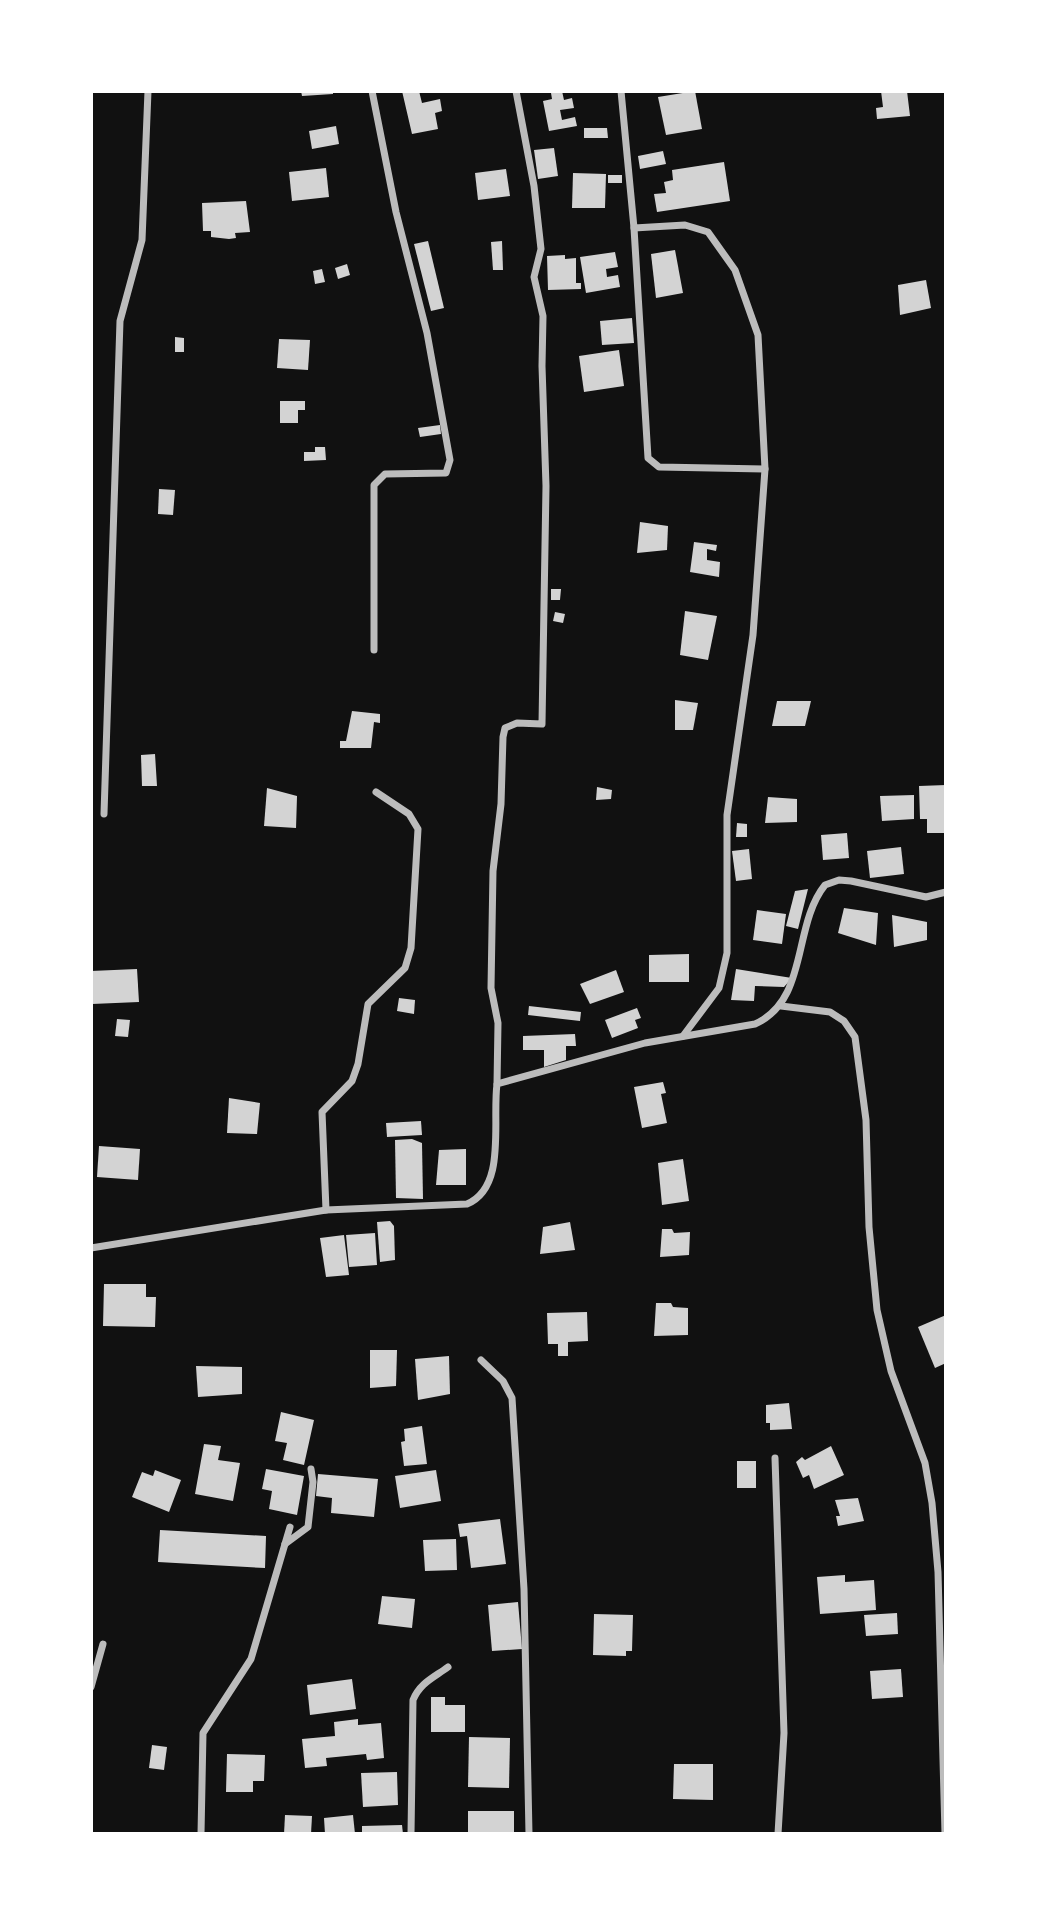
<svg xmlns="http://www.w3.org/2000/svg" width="1037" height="1925" viewBox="0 0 1037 1925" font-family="'Noto Sans',sans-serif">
<rect width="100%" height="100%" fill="#111"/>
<g fill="#d3d3d3">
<path d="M301,91H333V94L302,96Z"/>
<path d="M402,91H419L422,103L440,99L442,111L435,113L438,129L412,134Z"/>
<path d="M562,91L564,100L572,98L574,108L560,110L562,120L575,117L577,126L549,131L543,101L552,99L551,93Z"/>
<path d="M695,91L702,129L666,135L658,97Z"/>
<path d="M881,91H907L910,116L877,119L876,108L883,107Z"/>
<path d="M336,126L339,144L312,149L309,131Z"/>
<path d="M584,128H607L608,138H584Z"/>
<path d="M554,148L558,176L538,179L534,150Z"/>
<path d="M663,151L666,164L640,169L638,156Z"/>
<path d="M724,162L730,201L657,212L654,194L666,193L664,182L673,180L672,170Z"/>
<path d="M326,168L329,197L292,201L289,172Z"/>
<path d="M506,169L510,196L478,200L475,173Z"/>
<path d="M573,173L606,174L605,208H572Z"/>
<rect x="608" y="175" width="14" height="8"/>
<path d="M246,201L250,232L235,233L236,238L229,239L211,237V231H203L202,203Z"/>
<path d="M428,241L444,308L431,311L414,244Z"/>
<path d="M502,241L503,270H493L491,242Z"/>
<path d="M675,250L683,293L656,298L651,254Z"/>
<path d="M615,252L618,267L606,269L607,277L618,275L620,287L586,293L580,257Z"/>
<path d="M565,255V259L576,258V283H581V289L548,290L547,256Z"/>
<path d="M347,264L350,275L338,279L335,268Z"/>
<path d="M322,269L325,282L315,284L313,271Z"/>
<path d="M926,280L931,308L900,315L898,285Z"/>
<path d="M632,318L634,343L602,345L600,321Z"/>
<path d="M175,337L184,338V352H175Z"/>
<path d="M279,339L310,340L308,370L277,368Z"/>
<path d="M619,350L624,386L584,392L579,356Z"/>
<path d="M280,401H305V410H298V423H280Z"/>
<path d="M440,425L441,434L420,437L418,428Z"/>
<path d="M315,447H325L326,460L304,461V452H315Z"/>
<path d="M159,489L175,490L173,515L158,514Z"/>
<path d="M640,522L668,526L667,550L637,553Z"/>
<path d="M694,542L717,545L716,551L707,549V560L720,562L719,577L690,572Z"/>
<path d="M551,589H561L560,600H551Z"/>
<path d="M685,611L717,616L708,660L680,655Z"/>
<path d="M555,612L565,614L563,623L553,621Z"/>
<path d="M675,700L698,703L693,730H675Z"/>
<path d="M777,701H811L805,726H772Z"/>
<path d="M352,711L380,714V723L374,722L371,748H340V741H346Z"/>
<path d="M155,754L157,786H142L141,755Z"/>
<path d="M946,785V833H927V819H920L919,786Z"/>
<path d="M597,787L612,790L611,799L596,800Z"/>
<path d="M267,788L297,796L296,828L264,826Z"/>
<path d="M914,795V819L882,821L880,796Z"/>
<path d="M768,797L797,799V822L765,823Z"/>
<path d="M737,823L747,824V837H736Z"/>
<path d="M847,833L849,858L823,860L821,835Z"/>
<path d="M901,847L904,874L870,878L867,851Z"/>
<path d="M749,849L752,879L736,881L732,851Z"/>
<path d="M808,889L798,929L786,926L795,891Z"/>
<path d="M844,908L878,913L876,945L838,933Z"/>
<path d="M757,910L786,914L782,944L753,940Z"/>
<path d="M892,915L927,922V940L894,947Z"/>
<path d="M689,954V982H649V955Z"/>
<path d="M137,969L139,1002L92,1004L91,971Z"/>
<path d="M736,969L792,978L784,987L755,986L754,1001L731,1000Z"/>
<path d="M616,970L624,992L590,1004L580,984Z"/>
<path d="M399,998L415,1000L414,1014L397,1011Z"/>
<path d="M529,1006L581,1012L580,1021L528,1015Z"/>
<path d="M637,1008L641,1018L635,1020L638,1028L612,1038L605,1020Z"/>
<path d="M117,1019L130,1020L128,1037L115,1036Z"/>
<path d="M575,1034L576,1046H566V1060L544,1067V1050H523V1036Z"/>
<path d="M663,1082L666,1093L661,1094L667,1123L642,1128L634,1087Z"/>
<path d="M229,1098L260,1103L257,1134L227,1133Z"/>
<path d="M421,1121L422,1135L387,1137L386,1123Z"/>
<path d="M412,1139L422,1143L423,1199L396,1198L395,1140Z"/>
<path d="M99,1146L140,1149L138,1180L97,1177Z"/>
<path d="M466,1149V1185H436L439,1150Z"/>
<path d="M683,1159L689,1201L662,1205L658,1163Z"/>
<path d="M390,1221L394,1226L395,1260L380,1262L377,1222Z"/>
<path d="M570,1222L575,1250L540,1254L543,1227Z"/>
<path d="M662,1229H672L674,1233L690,1232L689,1255L660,1257Z"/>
<path d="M375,1233L377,1265L349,1267L346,1235Z"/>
<path d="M344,1235L349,1275L326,1277L320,1238Z"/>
<path d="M104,1284H146V1297H156L155,1327L103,1326Z"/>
<path d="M656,1303H671L673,1307L688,1308V1335L654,1336Z"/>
<path d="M587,1312L588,1341L568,1342V1356H558V1344H548L547,1313Z"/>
<path d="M946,1315V1363L935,1368L918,1327Z"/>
<path d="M370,1350H397L396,1386L370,1388Z"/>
<path d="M449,1356L450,1394L418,1400L415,1359Z"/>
<path d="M196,1366L242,1367V1394L198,1397Z"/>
<path d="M789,1403L792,1429L770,1430V1423H766V1405Z"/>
<path d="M281,1412L314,1420L304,1465L283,1460L287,1443L275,1441Z"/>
<path d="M422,1426L427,1464L404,1466L401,1442L405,1441L404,1429Z"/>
<path d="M204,1444L221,1446L218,1460L240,1463L233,1501L195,1494Z"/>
<path d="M831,1446L844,1475L814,1489L809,1475L803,1478L796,1462L802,1457L805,1460Z"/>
<rect x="737" y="1461" width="19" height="27"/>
<path d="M266,1469L304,1476L297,1515L269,1509L272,1491L262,1489Z"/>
<path d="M155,1470L181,1480L169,1512L132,1497L142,1472L153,1476Z"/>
<path d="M436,1470L441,1501L400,1508L395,1476Z"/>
<path d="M318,1474L378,1479L374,1517L331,1513L332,1498L316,1496Z"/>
<path d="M858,1498L864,1521L838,1526L836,1516H840L835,1500Z"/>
<path d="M500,1519L506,1564L471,1568L467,1536L460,1537L458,1524Z"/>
<path d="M160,1530L266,1536L265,1568L158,1562Z"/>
<path d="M456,1539L457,1570L425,1571L423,1540Z"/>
<path d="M845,1575V1582L874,1580L876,1610L820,1614L817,1577Z"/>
<path d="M382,1596L415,1599L412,1628L378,1624Z"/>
<path d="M518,1602L522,1649L492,1651L488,1605Z"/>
<path d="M897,1613L898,1634L866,1636L864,1615Z"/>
<path d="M594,1614L633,1615L632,1651H626V1656L593,1655Z"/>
<path d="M901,1669L903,1697L872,1699L870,1671Z"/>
<path d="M352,1679L356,1709L310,1715L307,1685Z"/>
<path d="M431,1697H445V1705H465V1732H431Z"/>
<path d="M358,1719V1725L381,1723L384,1758L367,1760L366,1754L326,1758L327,1766L305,1768L302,1739L335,1736L334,1722Z"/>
<path d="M469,1737L510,1738L509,1788L468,1787Z"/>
<path d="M152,1745L167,1747L164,1770L149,1768Z"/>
<path d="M227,1754L265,1755L264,1781H253V1792H226Z"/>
<path d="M674,1764H713V1800L673,1799Z"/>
<path d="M397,1772L398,1805L363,1807L361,1773Z"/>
<rect x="468" y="1811" width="46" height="23"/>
<path d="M285,1815L312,1816L311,1834H284Z"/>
<path d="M353,1815L355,1834H325L324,1818Z"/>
<path d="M402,1825L403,1834H362V1826Z"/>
</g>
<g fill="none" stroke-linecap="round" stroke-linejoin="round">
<g stroke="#bcbcbc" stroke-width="7">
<path d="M372,91L396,212L427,333L450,460L446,473L385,474L374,485V650"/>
<path d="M621,91L634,228L685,225L708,232L735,270L758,335L765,469L753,635L727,815V953L719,988L683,1036"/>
<path d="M634,228L648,458L659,467L765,469"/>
<path d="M104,814L120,321L142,240L148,91"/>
<path d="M781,1006L830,1012L844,1021L855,1037L866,1120L869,1227L877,1310L891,1371L925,1463L932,1503L938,1572L945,1834"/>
<path d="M497,1084L498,1023L491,988L493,871L501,804L503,737L505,728L517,723L542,724L546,486L542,366L543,316L534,277L541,249L534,186L516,91"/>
<path d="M326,1210L322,1112L352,1081L358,1064L368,1004L405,968L411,948L418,829L409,814L376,792"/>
<path d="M91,1248L326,1210L467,1204C507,1187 492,1122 497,1084L645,1043L755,1024C809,1000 792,926 825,885L839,880L851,881L926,897L946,892"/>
<path d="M481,1360L503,1381L512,1398L524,1589L529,1834"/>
<path d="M775,1458L784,1733L778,1834"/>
<path d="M285,1544L308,1527L313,1482L311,1469"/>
<path d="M91,1687L103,1644"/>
<path d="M201,1834L203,1733L251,1659L290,1527"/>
<path d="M411,1834L413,1700C420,1683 433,1678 448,1667"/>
</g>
</g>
<rect width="1037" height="1925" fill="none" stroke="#ffffff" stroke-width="186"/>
</svg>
